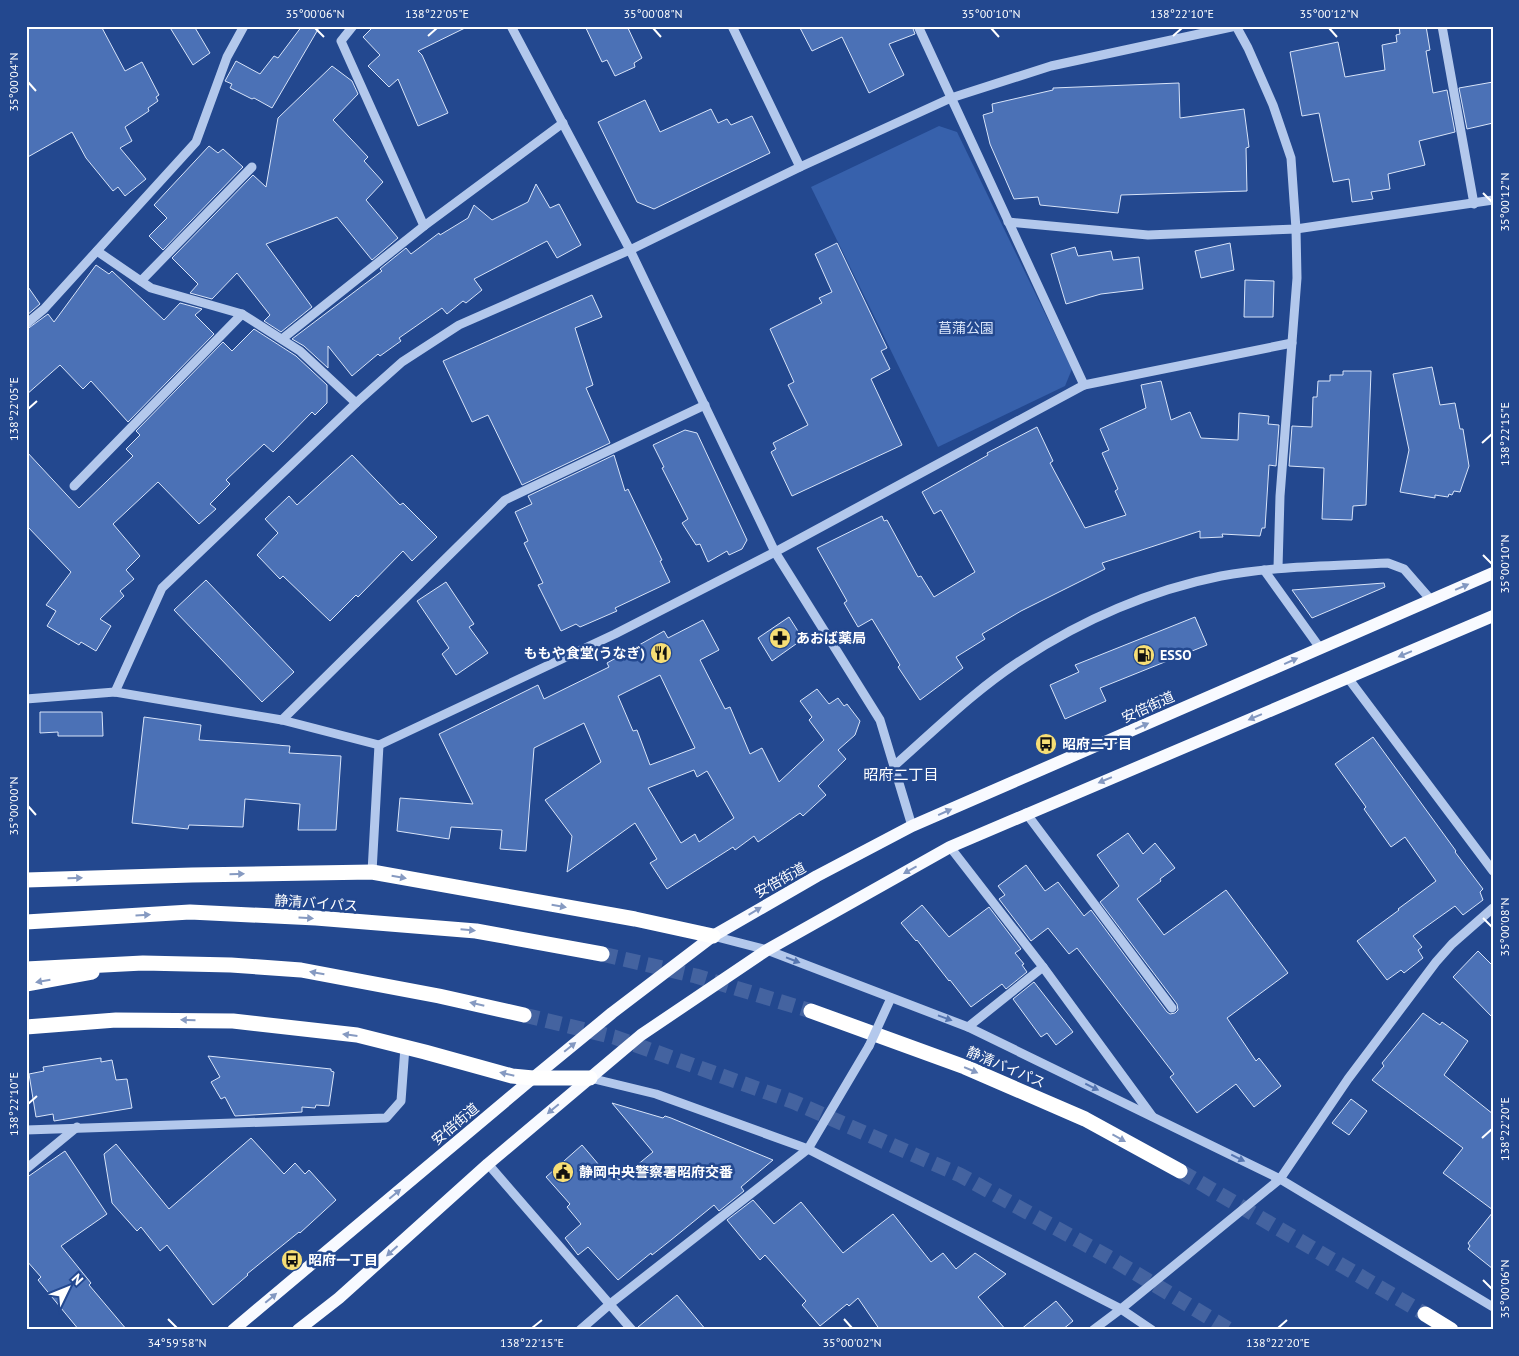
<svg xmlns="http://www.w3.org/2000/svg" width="1519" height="1356" viewBox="0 0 1519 1356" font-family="'PT Sans','Noto Sans JP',sans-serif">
<rect width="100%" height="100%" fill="#23488f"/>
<path fill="#3761ac" d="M939,126L957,132L1072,369L1065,386L938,447L811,187Z"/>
<g fill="#4b71b6" stroke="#d8e4f9" fill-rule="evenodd">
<path d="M26,26H101L125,71L142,62L159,95L156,97L158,101L148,108L149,111L125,127L132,141L120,148L146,179L125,196L118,187L113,191L86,158L72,132L26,158Z"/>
<path d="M169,26H194L210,53L193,65Z"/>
<path d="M302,26H320L272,108L254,98L252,99L230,88L232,84L225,81L236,61L260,74L274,56L278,58Z"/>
<path d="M374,26H469L418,51L422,55L448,113L418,126L398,79L389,87L368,66L380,55L363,37Z"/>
<path d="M585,26H627L642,58L634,63L635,67L615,76L607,60L602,62Z"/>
<path d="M799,26H912L915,34L889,44L904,75L869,93L842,37L812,51Z"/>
<path d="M1399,26H1426L1430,50L1426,51L1433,93L1447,90L1455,132L1419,141L1425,165L1388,174L1390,189L1371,192L1373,199L1352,202L1349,179L1333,182L1319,113L1302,116L1290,52L1338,42L1345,77L1385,70L1382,45L1397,42L1396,35L1400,34Z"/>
<path d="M332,66L352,81L358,94L333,120L368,157L364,161L383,182L366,200L398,238L372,260L337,217L266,244L312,307L281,332L264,321L270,315L237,273L212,299L190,293L198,284L172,258L253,175L266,187L278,118Z"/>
<path d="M1493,82V123L1467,129L1459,88Z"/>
<path d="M1179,83L1180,118L1244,109L1249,147L1246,148L1247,191L1121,195L1118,213L1040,205L1038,197L1014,199L990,144L983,115L993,112L992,104L1053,90V88Z"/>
<path d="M645,100L660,132L711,109L718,123L727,119L731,125L752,116L770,153L654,209L637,202L598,122Z"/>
<path d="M209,146L218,153L223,149L243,167L163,250L149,236L167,218L154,205Z"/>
<path d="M536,184L550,208L559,204L581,245L557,258L547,241L474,279L482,290L466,303L463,301L447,314L442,308L399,338L401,341L380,356L378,354L352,376L328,346V368L304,346L292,339L382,271L380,269L406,248L411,254L439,233L440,235L468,218L474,205L492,220L528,202Z"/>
<path d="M837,243L887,348L881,351L890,369L871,379L902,445L792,496L771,452L776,449L773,443L808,425L788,385L794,382L770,329L822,303L819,298L832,292L815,254Z"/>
<path d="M1230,243L1234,270L1201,278L1195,251Z"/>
<path d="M1075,247L1078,256L1111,251L1113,260L1139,257L1143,289L1101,294L1066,304L1051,254Z"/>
<path d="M96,265L109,274L112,271L164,320L180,303L202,309L195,315L214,334L128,422L91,381L83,389L60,365L26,395V330L48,314L54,322Z"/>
<path d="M1245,280L1274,281L1273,317H1244Z"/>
<path d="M26,284L40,304L26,316Z"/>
<path d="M592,295L602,317L575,328L593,385L586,388L610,443L522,485L488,415L472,422L443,361Z"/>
<path d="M254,329L296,356L327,385V403L315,415L312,412L273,452L264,444L226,480L230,484L210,504L216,509L199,524L158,482L113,524L140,556L126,570L134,579L120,591L124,596L100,619L111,626L96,651L81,642L79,645L47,626L56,611L46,605L71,572L26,525V451L79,508L133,456L126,449L140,435L136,431L223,342L232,351Z"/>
<path d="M1432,367L1440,405L1455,403L1460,429H1463L1469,466L1460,492L1454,491L1452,495L1449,494L1448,497L1435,495V498L1400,492L1409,450L1393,374Z"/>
<path d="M1343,371H1371L1366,505L1353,506L1352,520L1322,519L1324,468L1289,466L1292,426L1312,427L1313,397H1317L1318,381H1330V375H1343Z"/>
<path d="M1161,381L1171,420L1190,412L1201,438L1238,440L1239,413L1269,416L1268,424L1279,425L1276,466L1269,465L1265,528H1262L1260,536L1222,534L1223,537L1200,538V531L1102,563L1105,569L1021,611L982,634L985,639L956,657L963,668L920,700L898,667L900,665L872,619L858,627L844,603L847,601L817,548L882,516L884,521L887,520L918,577L921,576L934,597L975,572L941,510L934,514L922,492L988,455L987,453L1037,427L1053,461L1050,463L1085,528L1126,515L1115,491L1118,489L1102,453L1109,450L1100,429L1146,408L1141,385Z"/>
<path d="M685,430L697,433L747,540L742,549L729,555L727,551L708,562L700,544L696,545L682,523L688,519L662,468L664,467L653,445Z"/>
<path d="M352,455L400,505L403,503L437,537L412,561L403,551L358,597L356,595L330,621L283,576L280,579L257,555L278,533L265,519L289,496L297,505Z"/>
<path d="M614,455L625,491L628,489L662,560L660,561L670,582L615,608L617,611L580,627L576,624L561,631L538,585L543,583L524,543L528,541L515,512L532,504L528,496Z"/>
<path d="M206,580L294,672L262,702L174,610Z"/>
<path d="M446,582L474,624L469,627L488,653L456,675L442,654L449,648L417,601Z"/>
<path d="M1384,583L1385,587L1312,618L1292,590Z"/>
<path d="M789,617L803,639L772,661L758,638Z"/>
<path d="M1195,617L1207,645L1100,688L1106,701L1065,719L1050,685L1079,672L1075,665Z"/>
<path d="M703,620L719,650L700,660L725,709L730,707L750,754L762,748L779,782L824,740L809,720L812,717L800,701L817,689L829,704L838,698L844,706L847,704L860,721L855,735L838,750L846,759L818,786L826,795L803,816L800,813L758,842L754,836L735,850L733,847L667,889L650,863L657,859L635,823L567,872L572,836L545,800L601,762L584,723L534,748L526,851L500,849L502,830L451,827L449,839L397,831L400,798L473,804L439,734L538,685L544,699L609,667L607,663L664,631L668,638ZM660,675L695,748L650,765L637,730L633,731L618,696ZM694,770L697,777L707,771L734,818L699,842L695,834L681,843L648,788Z"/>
<path d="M40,712H102L103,736H58V732L40,733Z"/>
<path d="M144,717L201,725L199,740L290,746L289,753L341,756L336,830H298L300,804L245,799L243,827L189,825L188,829L132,823Z"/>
<path d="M1373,737L1456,851L1455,852L1483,889L1480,892L1483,900L1463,915L1455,906L1413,936L1422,947L1418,950L1423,958L1404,973L1401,970L1387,980L1357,941L1399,910L1398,909L1436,881L1405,837L1391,847L1364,809L1366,807L1335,764Z"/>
<path d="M1128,833L1143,854L1155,843L1175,868L1160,879L1161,881L1137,899L1164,935L1226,890L1288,973L1227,1018L1256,1061L1259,1058L1281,1086L1254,1107L1236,1084L1197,1113L1170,1077L1174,1074L1077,948L1069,954L1048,928L1031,941L999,899L1005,895L998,886L1026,865L1045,891L1058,882L1084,916L1091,910L1167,1012L1170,1014L1175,1013L1178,1010L1177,1004L1100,902L1119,886L1097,855Z"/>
<path d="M922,905L949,937L989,907L1021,949L1015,953L1024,964L1022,965L1027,972L1006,989L1002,984L971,1007L950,980L949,981L917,940L916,941L901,923Z"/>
<path d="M1478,951L1493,966V1018L1453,977Z"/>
<path d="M1034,982L1073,1032L1056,1045L1047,1033L1041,1037L1013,999Z"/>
<path d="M1423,1013L1440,1025L1442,1022L1468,1041L1444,1075L1493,1114V1210L1443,1173L1463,1148L1372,1080L1384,1066L1382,1063Z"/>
<path d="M208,1056L331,1069V1071L334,1072L329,1106L316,1105L315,1108L302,1107V1112L235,1116L225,1097L221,1099L211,1082L220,1077Z"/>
<path d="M101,1058V1062L112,1060L116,1080L127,1079L132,1108L54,1121L53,1114L36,1117L29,1074L44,1071L43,1067Z"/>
<path d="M1351,1099L1367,1111L1349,1135L1332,1123Z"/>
<path d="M612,1103L663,1118L665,1116L671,1118L773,1160L741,1187L744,1191L719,1211L714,1205L671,1240L652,1255L651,1253L618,1280L588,1247L578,1255L565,1238L581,1224L567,1207L570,1204L546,1177L582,1145L605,1172L609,1168L619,1180L653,1152Z"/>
<path d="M251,1138L284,1174L295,1163L305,1174L309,1170L336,1200L300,1233L299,1232L247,1274L248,1275L213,1305L167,1245L160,1251L141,1227L137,1231L112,1203L104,1154L116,1144L169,1209Z"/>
<path d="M65,1151L107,1214L61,1246L91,1283L89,1285L127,1330H79L38,1280L41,1277L26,1260V1178Z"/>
<path d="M753,1200L774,1224L801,1202L843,1253L893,1214L931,1262L943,1253L956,1269L975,1253L1006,1274L978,1297L1006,1330H880L858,1298L849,1306L847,1304L820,1326L802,1305L806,1301L765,1255L760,1260L727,1220Z"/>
<path d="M1493,1212V1269L1468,1249L1470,1246L1468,1243Z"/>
<path d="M677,1295L706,1330H638V1327Z"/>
<path d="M1056,1301L1073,1321L1062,1330H1020Z"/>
</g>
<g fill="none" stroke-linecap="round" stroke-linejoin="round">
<g stroke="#4463a0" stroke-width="15" stroke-dasharray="15 8" stroke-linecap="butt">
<path d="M602,954L696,976L811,1011"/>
<path d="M524,1015L614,1037L794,1102L960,1175L1112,1259L1230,1330"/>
<path d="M1180,1171L1425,1314"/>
</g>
<g stroke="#b3c8ec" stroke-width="9">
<path d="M353,26L341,41L424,226L563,123"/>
<path d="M511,26L630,250L775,552L880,720L912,826"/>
<path d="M732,26L800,167"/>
<path d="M1442,26L1474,204"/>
<path d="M1008,222L1148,235L1296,229L1493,200"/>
<path d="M97,251L151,288L242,314L300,351L356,403"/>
<path d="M141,281L252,167"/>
<path d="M26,324L44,309L196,142L227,57L244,26"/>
<path d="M282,339L424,226"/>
<path d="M1084,385L1292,343"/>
<path d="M74,486L242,314"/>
<path d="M1264,570L1320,648"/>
<path d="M1348,678L1493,871"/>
<path d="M115,692L162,588L356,403L402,362L459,325L630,250L800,167L951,98L1051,66L1236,26L1248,48L1273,105L1291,158L1296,229L1297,278L1280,496L1278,568"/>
<path d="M26,699L115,692L282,720L379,745L615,634L775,552L1084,385L918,26"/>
<path d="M282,720L505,500L705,405"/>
<path d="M894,766C936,729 976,689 1023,659C1082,620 1151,590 1221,576C1276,566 1332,566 1388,563L1404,569L1431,600"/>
<path d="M1026,813L1172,1008"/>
<path d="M950,847L1043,967L968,1027"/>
<path d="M372,872L379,745"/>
<path d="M713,936L767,950L968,1027L1280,1179L1493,1307"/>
<path d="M1043,967L1152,1116"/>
<path d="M590,1078L656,1094L808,1149L1121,1309L1152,1330"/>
<path d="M26,1130L386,1118L401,1101L405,1047"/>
<path d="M488,1164L632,1330"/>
<path d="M26,1169L77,1127"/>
<path d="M580,1330L610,1304L808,1149L869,1046"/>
<path d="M1093,1330L1121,1309L1280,1179L1348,1079L1436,962L1452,944L1493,908"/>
</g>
<g stroke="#f8faff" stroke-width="12">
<path d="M233,1330L533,1078L612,1013L713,936L817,876L912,826L1493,573"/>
<path d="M298,1330L339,1298L488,1164L641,1035L767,950L950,847L1493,616"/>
</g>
<g stroke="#fff" stroke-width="15">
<path d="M26,880L192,875L372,872L635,919L713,936"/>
<path d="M26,922L190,912L316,918L476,931L602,954"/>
<path d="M26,969L143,963L231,965L301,970L439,996L524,1015"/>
<path d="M26,984L92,972"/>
<path d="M811,1011L965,1067L1085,1119L1180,1171"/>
<path d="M26,1027L116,1020L233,1021L357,1035L425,1052L512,1076L533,1078H590"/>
<path d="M1425,1314L1451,1330"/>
</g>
<path stroke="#b3c8ec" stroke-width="9" d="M869,1046L891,998"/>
</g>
<defs><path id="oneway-solid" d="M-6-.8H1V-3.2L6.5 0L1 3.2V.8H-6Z" transform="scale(1.25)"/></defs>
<g fill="#8398c1">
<use href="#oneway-solid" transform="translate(1462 587) rotate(-23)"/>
<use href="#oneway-solid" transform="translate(1405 654) rotate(157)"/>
<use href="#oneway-solid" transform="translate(1291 661) rotate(-24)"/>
<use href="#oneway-solid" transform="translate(1255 717) rotate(157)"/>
<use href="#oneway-solid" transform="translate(1142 726) rotate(-24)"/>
<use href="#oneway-solid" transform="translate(1105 780) rotate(157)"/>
<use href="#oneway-solid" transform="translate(945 812) rotate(-24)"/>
<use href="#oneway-solid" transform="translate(910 870) rotate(151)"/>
<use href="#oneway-solid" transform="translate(755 911) rotate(-31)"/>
<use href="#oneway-solid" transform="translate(570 1047) rotate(-39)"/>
<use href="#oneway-solid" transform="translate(553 1109) rotate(140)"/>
<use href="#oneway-solid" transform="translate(395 1194) rotate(-40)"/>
<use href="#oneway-solid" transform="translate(392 1251) rotate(138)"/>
<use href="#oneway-solid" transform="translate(271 1298) rotate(-40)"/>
</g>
<g fill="#869ac1">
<use href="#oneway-solid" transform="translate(237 874) rotate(-1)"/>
<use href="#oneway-solid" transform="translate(399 877) rotate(10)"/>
<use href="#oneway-solid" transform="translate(75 878) rotate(-2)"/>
<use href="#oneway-solid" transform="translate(559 906) rotate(10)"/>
<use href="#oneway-solid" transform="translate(143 915) rotate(-3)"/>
<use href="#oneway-solid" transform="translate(306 918) rotate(3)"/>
<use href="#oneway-solid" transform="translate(468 930) rotate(5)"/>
<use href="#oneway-solid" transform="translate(317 973) rotate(-170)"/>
<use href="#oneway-solid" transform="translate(43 981) rotate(170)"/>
<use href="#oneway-solid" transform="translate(477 1004) rotate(-167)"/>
<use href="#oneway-solid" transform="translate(188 1020) rotate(-179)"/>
<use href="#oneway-solid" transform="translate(350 1035) rotate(-173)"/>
<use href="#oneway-solid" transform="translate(971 1070) rotate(23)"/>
<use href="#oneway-solid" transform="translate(507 1074) rotate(-167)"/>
<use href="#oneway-solid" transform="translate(1119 1138) rotate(29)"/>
</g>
<g fill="#5575b0">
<use href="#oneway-solid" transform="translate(793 960) rotate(21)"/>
<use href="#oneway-solid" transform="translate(945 1018) rotate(20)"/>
<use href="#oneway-solid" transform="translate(1092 1087) rotate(26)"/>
<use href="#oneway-solid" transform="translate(1238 1158) rotate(26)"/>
</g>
<path fill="none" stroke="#fff" stroke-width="2" d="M315,28L324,37M653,28L661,37M991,28L999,37M1329,28L1337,37M428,36L437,28M1173,36L1182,28M28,82L36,91M1483,193L1492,202M28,409L37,401M1482,443L1492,434M1483,555L1492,564M28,806L36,815M1483,918L1492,927M28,1104L37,1096M1482,1138L1492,1129M1483,1280L1492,1289M168,1319L177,1328M844,1319L852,1328M532,1328L542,1320M1278,1328L1287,1320"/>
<defs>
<g id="pharmacy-disc" transform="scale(1.125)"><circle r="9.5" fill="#f7de75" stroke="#23488f"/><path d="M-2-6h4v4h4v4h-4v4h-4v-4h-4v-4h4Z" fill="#111"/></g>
<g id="restaurant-disc" transform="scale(1.125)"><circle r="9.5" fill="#f7de75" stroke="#23488f"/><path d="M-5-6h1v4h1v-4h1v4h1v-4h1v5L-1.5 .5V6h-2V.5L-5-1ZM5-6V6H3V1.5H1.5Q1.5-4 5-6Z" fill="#111"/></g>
<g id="fuel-disc" transform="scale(1.125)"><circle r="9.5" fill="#f7de75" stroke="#23488f"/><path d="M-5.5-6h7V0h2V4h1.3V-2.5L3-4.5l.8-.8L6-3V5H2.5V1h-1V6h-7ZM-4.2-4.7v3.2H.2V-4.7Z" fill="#111"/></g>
<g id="bus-disc" transform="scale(1.125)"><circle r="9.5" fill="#f7de75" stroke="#23488f"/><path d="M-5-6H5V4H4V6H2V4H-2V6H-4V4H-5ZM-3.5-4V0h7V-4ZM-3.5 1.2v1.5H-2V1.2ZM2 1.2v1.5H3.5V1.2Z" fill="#111"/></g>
<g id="civic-disc" transform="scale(1.125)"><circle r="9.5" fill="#f7de75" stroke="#23488f"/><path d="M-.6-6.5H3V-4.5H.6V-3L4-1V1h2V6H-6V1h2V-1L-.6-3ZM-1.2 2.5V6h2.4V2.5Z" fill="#111"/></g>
</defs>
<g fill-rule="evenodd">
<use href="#pharmacy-disc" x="780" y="638"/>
<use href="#restaurant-disc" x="661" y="653"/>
<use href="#fuel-disc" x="1144" y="655"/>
<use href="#bus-disc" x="1046" y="744"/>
<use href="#civic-disc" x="563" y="1172"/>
<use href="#bus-disc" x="292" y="1260"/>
</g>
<g text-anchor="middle" stroke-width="5" stroke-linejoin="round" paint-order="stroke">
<g font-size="14" fill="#d8e4f9" stroke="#23488f">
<text x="966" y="333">菖蒲公園</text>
</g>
<g font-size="14" font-weight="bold" fill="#fff" stroke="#23488f" text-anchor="start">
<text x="796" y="643">あおば薬局</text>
<text x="645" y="658" text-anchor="end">ももや食堂(うなぎ)</text>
<text x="1160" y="660">ESSO</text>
<text x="1062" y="749">昭府二丁目</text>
<text x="579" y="1177">静岡中央警察署昭府交番</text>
<text x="308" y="1265">昭府一丁目</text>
</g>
<g font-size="14" fill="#fff" stroke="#23488f">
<text transform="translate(1148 707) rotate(-24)" y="5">安倍街道</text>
<text transform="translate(780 880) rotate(-29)" y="5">安倍街道</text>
<text transform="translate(316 903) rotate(4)" y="5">静清バイパス</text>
<text transform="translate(1006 1067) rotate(23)" y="5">静清バイパス</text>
<text transform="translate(455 1124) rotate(-40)" y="5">安倍街道</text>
</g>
<g font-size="15" fill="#fff" stroke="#23488f">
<text x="901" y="780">昭府二丁目</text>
</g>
</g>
<rect width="1519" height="1356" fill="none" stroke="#23488f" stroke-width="55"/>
<g transform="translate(68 1288) rotate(47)" stroke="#23488f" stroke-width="4" paint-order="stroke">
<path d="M0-4L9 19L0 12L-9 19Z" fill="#ffffff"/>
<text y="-8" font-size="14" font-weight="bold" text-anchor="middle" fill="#ffffff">N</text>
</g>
<rect x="28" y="28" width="1464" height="1300" fill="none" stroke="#fff" stroke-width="2"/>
<g font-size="12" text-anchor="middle" fill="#fff">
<text x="315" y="18">35°00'06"N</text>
<text x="437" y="18">138°22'05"E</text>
<text x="653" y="18">35°00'08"N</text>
<text x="991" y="18">35°00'10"N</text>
<text x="1182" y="18">138°22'10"E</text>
<text x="1329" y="18">35°00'12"N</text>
<text transform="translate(14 82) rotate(-90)" y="4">35°00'04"N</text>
<text transform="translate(1505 202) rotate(-90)" y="4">35°00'12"N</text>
<text transform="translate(14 409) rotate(-90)" y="4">138°22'05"E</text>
<text transform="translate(1505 434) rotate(-90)" y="4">138°22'15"E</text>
<text transform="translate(1505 564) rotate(-90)" y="4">35°00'10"N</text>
<text transform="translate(14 806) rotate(-90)" y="4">35°00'00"N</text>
<text transform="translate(1505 927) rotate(-90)" y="4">35°00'08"N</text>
<text transform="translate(14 1104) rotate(-90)" y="4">138°22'10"E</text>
<text transform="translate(1505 1129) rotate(-90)" y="4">138°22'20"E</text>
<text transform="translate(1505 1289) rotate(-90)" y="4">35°00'06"N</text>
<text x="177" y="1347">34°59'58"N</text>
<text x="532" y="1347">138°22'15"E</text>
<text x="852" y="1347">35°00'02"N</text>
<text x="1278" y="1347">138°22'20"E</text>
</g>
</svg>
